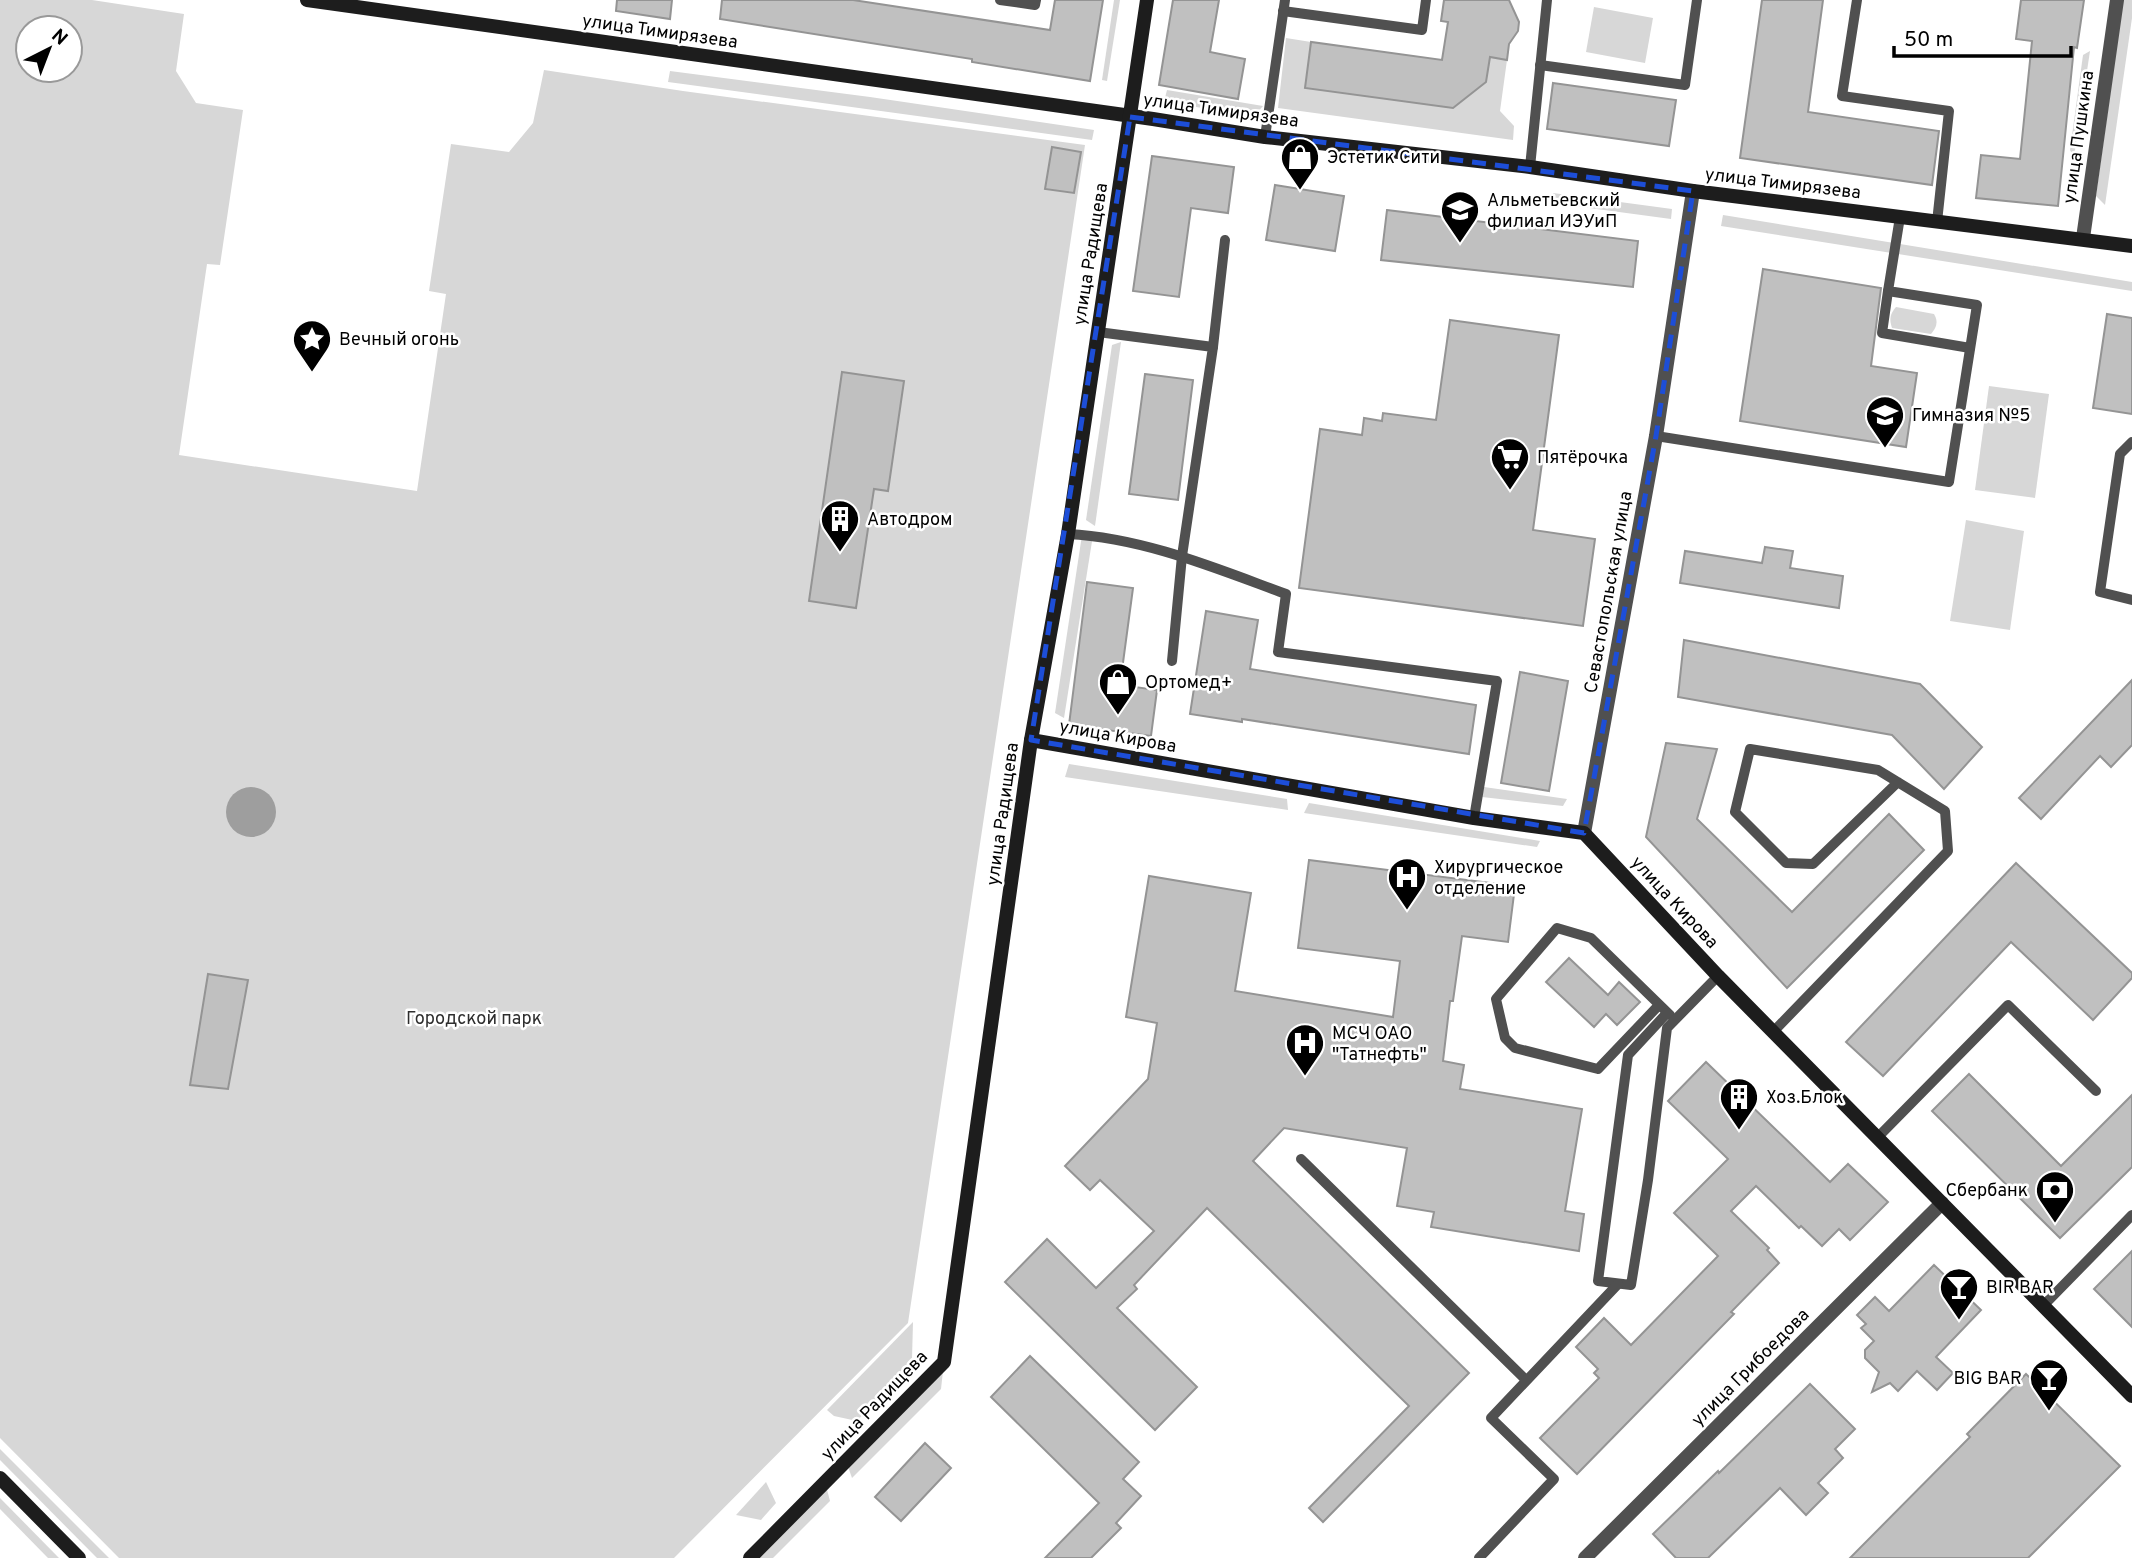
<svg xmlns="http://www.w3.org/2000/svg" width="2132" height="1558" viewBox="0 0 2132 1558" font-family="Overpass,sans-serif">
<rect width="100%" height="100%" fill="#fff"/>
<g fill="#d7d7d7" fill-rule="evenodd">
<path d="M0,0H92L184,14L176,71L196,103L243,110L220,265L207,264L179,455L417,491L446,294L429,291L451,144L509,152L533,123L544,70L683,91L1085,145L908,1323L674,1558H119L0,1438ZM28,28H70V70H28Z"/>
<path d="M1114,0H1120L1107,81L1102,80Z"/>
<path d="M2123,0H2132V18L2105,205L2096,196Z"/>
<path d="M1594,7L1653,18L1645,63L1586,52Z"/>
<path d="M1286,38L1311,42L1305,88L1453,108L1486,82L1490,57L1507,60L1500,111L1514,126L1513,140L1278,108Z"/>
<path d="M2090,51L2074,157L2070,150L2083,55Z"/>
<path d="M670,71L870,97L1094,130L1092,140L683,84L668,82Z"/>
<path d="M1167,90L1263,106L1254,116L1164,102Z"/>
<path d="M1553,193L1672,209L1671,219L1552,203Z"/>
<path d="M1723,215L2132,282V291L1721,226Z"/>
<path d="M1896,307L1934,314C1939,322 1936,328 1931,334L1892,328C1889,319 1890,314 1896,307Z"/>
<path d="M1121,342L1095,526L1086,520L1112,345Z"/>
<path d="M1989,386L2049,394L2035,498L1975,490Z"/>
<path d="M1966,520L2024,531L2010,630L1950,621Z"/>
<path d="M1082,535H1093L1064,718L1055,713Z"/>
<path d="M1069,764L1287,799L1288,810L1065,777Z"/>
<path d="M1484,787L1567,799L1563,806L1482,797Z"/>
<path d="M1309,803L1540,841L1537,847L1304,813Z"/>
<path d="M913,1322L912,1359L857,1421L834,1416L827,1410Z"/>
<path d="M944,1362L941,1389L852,1478L846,1461Z"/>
<path d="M0,1449L109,1558H97L0,1460Z"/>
<path d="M766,1482L776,1503L761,1520L736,1515Z"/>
<path d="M825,1482L830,1501L773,1558H750Z"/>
<path d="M0,1498L59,1558H48L0,1509Z"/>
</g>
<circle fill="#9e9e9e" cx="251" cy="812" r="25"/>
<g fill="#c0c0c0" stroke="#949494" stroke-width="2">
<path d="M617,0H672L670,19L616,11Z"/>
<path d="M722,0H853L1050,30L1055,0H1103L1090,81L972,62V59L720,19Z"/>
<path d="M1173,0H1219L1210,52L1245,59L1238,99L1159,85Z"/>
<path d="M1444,0H1509L1519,22L1518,31L1509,44L1507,60L1490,57L1486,82L1453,108L1305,88L1311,42L1442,60L1448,22L1441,21Z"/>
<path d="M1762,0H1823L1808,112L1939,131L1932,185L1740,158Z"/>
<path d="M2021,0H2084L2077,48L2074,47L2058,206L1976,198L1981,155L2020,159L2032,41L2016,39Z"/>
<path d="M1553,83L1676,100L1669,146L1547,129Z"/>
<path d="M1052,147L1081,152L1074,193L1045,189Z"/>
<path d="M1152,156L1234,167L1228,213L1191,208L1179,297L1133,291Z"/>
<path d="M1275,185L1344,196L1335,251L1266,240Z"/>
<path d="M1387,210L1638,241L1633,287L1381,260Z"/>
<path d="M1763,269L1881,288L1871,366L1917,373L1906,447L1740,421Z"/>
<path d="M2107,314L2132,318V414L2093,408Z"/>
<path d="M1450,320L1559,335L1533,530L1595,539L1583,626L1299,588L1320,429L1362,435L1364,418L1382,421L1383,413L1436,420Z"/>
<path d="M842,372L904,381L888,491L874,489L856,608L809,601Z"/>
<path d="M1145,374L1193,380L1178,500L1129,494Z"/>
<path d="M1765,547L1793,551L1790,568L1843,576L1839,608L1680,583L1685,551L1762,563Z"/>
<path d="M1087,582L1133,588L1120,685L1157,690L1151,736L1069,725Z"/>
<path d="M1206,611L1258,620L1250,669L1476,705L1469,754L1242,719V722L1190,714Z"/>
<path d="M1684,640L1920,684L1982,747L1944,789L1892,735L1678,697Z"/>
<path d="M1520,672L1568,681L1549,791L1501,783Z"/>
<path d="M2132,680V745L2111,767L2100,756L2041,819L2019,798Z"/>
<path d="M1666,743L1717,749L1697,819L1792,912L1889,814L1924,850L1787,988L1646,837Z"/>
<path d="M1309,860L1515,886L1508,942L1462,936L1453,1001H1450L1443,1061L1464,1065L1460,1089L1582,1109L1565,1211L1584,1214L1579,1251L1431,1227L1434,1212L1397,1206L1407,1148L1284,1128L1253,1161L1469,1373L1323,1522L1309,1508L1409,1406L1207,1208L1134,1285L1137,1289L1117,1308L1197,1387L1155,1430L1005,1282L1047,1239L1096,1288L1154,1231L1100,1180L1090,1190L1065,1166L1148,1079L1157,1023L1126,1017L1149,876L1251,893L1235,991L1393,1017L1400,961L1298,948Z"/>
<path d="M2016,863L2132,973V978L2093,1020L2011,942L1883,1076L1846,1042Z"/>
<path d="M1569,958L1608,995L1619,982L1640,1002L1617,1025L1606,1014L1594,1027L1546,982Z"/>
<path d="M208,974L248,980L228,1089L190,1085Z"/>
<path d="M1706,1062L1830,1182L1848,1164L1888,1202L1850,1240L1839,1229L1822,1246L1801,1226L1799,1228L1756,1186L1731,1211L1769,1248L1767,1250L1779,1263L1731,1312L1734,1314L1577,1474L1540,1438L1599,1378L1594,1373L1598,1369L1576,1347L1604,1318L1631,1345L1718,1256L1674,1213L1728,1159L1668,1101Z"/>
<path d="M1969,1074L2061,1166L2132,1095V1167L2060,1238L1932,1111Z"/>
<path d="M2132,1251V1327L2094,1289Z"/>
<path d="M1934,1265L1981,1310L1936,1357L1953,1373L1937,1390L1917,1371L1898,1391L1890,1383L1872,1392L1879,1372L1865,1358V1350L1874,1341L1861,1328L1866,1324L1857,1315L1875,1297L1889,1311Z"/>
<path d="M1030,1356L1139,1462L1123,1479L1141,1496L1116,1523L1121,1528L1091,1558H1045L1099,1503L991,1397Z"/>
<path d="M2026,1374L2120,1466L2028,1558H1850L1970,1437L1967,1434Z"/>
<path d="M1810,1384L1855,1429L1835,1449L1843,1458L1818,1483L1828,1493L1806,1515L1780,1488L1708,1558H1676L1653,1534L1718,1471L1719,1473Z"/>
<path d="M925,1443L951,1468L901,1521L875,1497Z"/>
</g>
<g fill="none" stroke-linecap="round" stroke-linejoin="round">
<g stroke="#505050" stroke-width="10">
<path d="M1000,0L1035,5L1036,0"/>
<path d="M1857,0L1842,96L1949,111L1937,222"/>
<path d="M1283,11L1422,30L1426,0"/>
<path d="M1540,65L1685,85L1697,0"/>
<path d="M1265,137L1285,0"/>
<path d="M1530,167L1547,0"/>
<path d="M1888,291L1882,333L1970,348"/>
<path d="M1098,332L1213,347L1182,556L1172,661"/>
<path d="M1213,347L1225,240"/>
<path d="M1656,436L1949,482L1977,305L1888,291L1900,217"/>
<path d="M2132,442L2120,454L2100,592L2132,600"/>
<path d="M1068,534C1144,538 1215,568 1286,594L1278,652L1497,681L1474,818"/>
<path d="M1659,1005L1598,1069L1515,1048L1505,1038L1496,999L1557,928L1591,938L1670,1015"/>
<path d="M1667,1013L1628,1055L1598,1281L1631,1285L1648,1180L1667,1028L1718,976"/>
<path d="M1774,1031L1948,851L1945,811L1878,770L1750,749L1735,812L1786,863L1813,864L1898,782"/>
<path d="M1878,1137L2008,1005L2096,1091"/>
<path d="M1301,1159L1526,1380"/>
<path d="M2043,1306L2132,1215"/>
<path d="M1479,1558L1554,1479L1491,1418L1618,1284"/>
</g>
<g stroke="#505050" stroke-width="14">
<path d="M2083,238L2117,0"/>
<path d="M1584,833L1656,436L1693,191"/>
<path d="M1585,1558L1942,1203"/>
</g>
<g stroke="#1d1d1d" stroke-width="14">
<path d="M307,0L1153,119L1265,137L1530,167L1693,191L2132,246"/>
<path d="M1031,740L1474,818L1584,833L1718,976L2132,1396"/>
<path d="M0,1478L79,1558"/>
<path d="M750,1558L944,1362L1031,740L1068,534L1147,0"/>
</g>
</g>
<path fill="none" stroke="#1d4ed8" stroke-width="5" stroke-dasharray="14 9" stroke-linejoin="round" d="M1130,117L1693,191L1656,436L1584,833L1031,740Z"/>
<defs>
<g id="shop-pin" transform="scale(2.0125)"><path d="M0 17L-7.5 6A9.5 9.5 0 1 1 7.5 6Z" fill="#000" stroke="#fff"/><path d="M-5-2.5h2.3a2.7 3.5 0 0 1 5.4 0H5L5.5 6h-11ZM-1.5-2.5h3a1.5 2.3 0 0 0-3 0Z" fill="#fff"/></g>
<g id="university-pin" transform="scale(2.0125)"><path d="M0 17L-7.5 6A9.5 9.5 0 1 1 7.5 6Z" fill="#000" stroke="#fff"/><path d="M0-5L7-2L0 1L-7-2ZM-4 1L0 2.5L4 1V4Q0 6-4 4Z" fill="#fff"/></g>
<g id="sight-pin" transform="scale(2.0125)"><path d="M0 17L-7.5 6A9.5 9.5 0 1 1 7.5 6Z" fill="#000" stroke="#fff"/><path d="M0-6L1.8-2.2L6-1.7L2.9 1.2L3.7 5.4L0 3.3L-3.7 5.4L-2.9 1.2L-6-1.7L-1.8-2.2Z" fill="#fff"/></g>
<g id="school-pin" transform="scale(2.0125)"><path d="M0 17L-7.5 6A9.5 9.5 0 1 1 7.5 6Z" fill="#000" stroke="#fff"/><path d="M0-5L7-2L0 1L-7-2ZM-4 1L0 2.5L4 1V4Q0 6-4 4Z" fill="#fff"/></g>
<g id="supermarket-pin" transform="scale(2.0125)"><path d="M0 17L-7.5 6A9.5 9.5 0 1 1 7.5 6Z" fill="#000" stroke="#fff"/><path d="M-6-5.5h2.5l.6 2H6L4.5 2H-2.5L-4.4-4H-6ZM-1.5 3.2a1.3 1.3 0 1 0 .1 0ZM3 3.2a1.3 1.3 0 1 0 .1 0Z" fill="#fff"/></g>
<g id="building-pin" transform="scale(2.0125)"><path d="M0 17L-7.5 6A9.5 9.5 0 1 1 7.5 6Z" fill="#000" stroke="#fff"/><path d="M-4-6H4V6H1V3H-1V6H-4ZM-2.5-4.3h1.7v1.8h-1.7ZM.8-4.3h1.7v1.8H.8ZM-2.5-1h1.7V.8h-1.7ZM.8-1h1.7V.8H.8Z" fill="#fff"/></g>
<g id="hospital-pin" transform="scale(2.0125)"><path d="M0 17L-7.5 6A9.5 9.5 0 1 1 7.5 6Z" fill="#000" stroke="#fff"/><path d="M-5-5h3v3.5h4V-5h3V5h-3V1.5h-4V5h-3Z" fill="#fff"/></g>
<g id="bank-pin" transform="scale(2.0125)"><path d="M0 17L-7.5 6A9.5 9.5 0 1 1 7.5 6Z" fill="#000" stroke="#fff"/><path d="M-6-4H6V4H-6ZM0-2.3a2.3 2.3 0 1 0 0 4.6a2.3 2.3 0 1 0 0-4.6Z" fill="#fff"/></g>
<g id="bar-pin" transform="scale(2.0125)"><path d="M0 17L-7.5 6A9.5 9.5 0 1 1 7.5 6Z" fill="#000" stroke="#fff"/><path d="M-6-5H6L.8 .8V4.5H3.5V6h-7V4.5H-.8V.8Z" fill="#fff"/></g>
</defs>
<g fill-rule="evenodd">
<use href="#shop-pin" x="1300" y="157"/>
<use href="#university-pin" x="1460" y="210"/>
<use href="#sight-pin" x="312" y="339"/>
<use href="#school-pin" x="1885" y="415"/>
<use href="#supermarket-pin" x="1510" y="457"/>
<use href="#building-pin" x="840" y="519"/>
<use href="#shop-pin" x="1118" y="682"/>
<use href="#hospital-pin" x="1407" y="877"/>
<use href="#hospital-pin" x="1305" y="1043"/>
<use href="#building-pin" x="1739" y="1097"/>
<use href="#bank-pin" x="2055" y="1190"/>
<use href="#bar-pin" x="1959" y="1287"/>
<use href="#bar-pin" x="2049" y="1378"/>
</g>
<g text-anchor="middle" stroke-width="5" stroke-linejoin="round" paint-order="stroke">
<g font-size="18" fill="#000" stroke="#fff">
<text transform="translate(660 31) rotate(8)" y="6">улица Тимирязева</text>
<text transform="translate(1221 110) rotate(8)" y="6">улица Тимирязева</text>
<text transform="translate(2078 137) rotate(-82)" y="6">улица Пушкина</text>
<text transform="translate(1783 183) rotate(7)" y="6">улица Тимирязева</text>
<text transform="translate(1090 254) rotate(-81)" y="6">улица Радищева</text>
<text transform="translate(1608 592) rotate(-80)" y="6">Севастопольская улица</text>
<text transform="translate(1118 736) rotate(10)" y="6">улица Кирова</text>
<text transform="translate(1002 814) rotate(-82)" y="6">улица Радищева</text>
<text transform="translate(1675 902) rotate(47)" y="6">улица Кирова</text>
<text transform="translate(1750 1367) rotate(-45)" y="6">улица Грибоедова</text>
<text transform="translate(874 1405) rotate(-46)" y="6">улица Радищева</text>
</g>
<g font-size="18" fill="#000" stroke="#fff" text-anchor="start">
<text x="1327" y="163">Эстетик Сити</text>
<text x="1487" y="206">Альметьевский<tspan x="1487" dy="21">филиал ИЭУиП</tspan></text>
<text x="339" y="345">Вечный огонь</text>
<text x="1912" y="421">Гимназия №5</text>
<text x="1537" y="463">Пятёрочка</text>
<text x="867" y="525">Автодром</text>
<text x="1145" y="688">Ортомед+</text>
<text x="1434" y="873">Хирургическое<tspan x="1434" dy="21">отделение</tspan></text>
<text x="1332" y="1039">МСЧ ОАО<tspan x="1332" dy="21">"Татнефть"</tspan></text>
<text x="1766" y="1103">Хоз.Блок</text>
<text x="2028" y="1196" text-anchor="end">Сбербанк</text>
<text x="1986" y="1293">BIR BAR</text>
<text x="2022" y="1384" text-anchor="end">BIG BAR</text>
</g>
<g font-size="18" fill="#2e2e2e" stroke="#fff">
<text x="474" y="1024">Городской парк</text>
</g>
</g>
<g transform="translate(49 49) rotate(42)"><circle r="33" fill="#ffffff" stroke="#999999" stroke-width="2"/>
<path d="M0-5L12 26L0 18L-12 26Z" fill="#000000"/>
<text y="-10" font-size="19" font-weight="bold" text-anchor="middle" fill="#000000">N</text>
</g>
<path d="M1894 46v10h177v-10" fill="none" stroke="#000000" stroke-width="3.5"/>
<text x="1904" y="46" font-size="21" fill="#000000" stroke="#ffffff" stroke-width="5" paint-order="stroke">50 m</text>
</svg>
